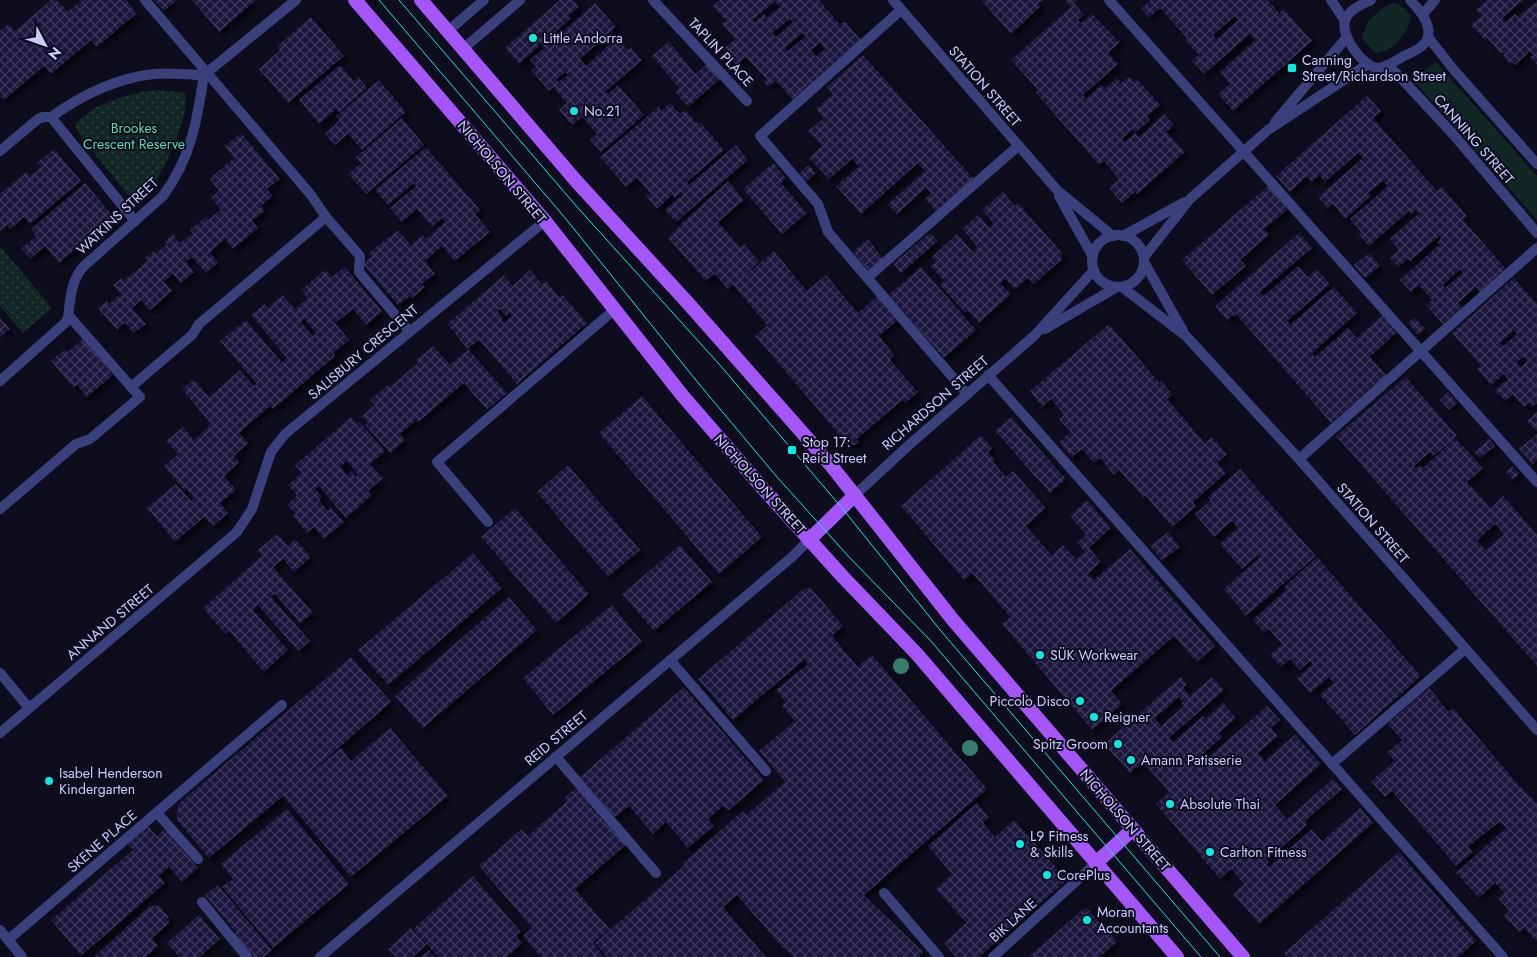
<svg xmlns="http://www.w3.org/2000/svg" width="1537" height="957" viewBox="0 0 1537 957" font-family="Jost,sans-serif">
<defs>
<pattern id="park-dots" width="8" height="8" patternUnits="userSpaceOnUse" patternTransform="scale(1.25)"><rect width="8" height="8" fill="#102723"/><path d="M2 2h.1M6 6h.1" fill="none" stroke="#314544" stroke-width="1.8" stroke-linecap="round"/></pattern>
<pattern id="building-cross-hatch" width="8" height="8" patternUnits="userSpaceOnUse" patternTransform="scale(1.25)"><rect width="8" height="8" fill="#1c193e"/><path d="M0 0l8 8M0 8l8-8" fill="none" stroke="#3c395b"/></pattern>
<filter id="shadow"><feDropShadow dx="4.5" dy="4.5" stdDeviation="2.5" flood-color="#0009"/></filter>
</defs>
<rect width="100%" height="100%" fill="#0d0d1e"/>
<g fill="#102723">
<path d="M1392,3C1400,2 1407,10 1411,17C1408,33 1393,53 1375,53L1362,38C1365,21 1377,11 1392,3Z"/>
<path d="M1436,62L1537,176V220L1413,80Z"/>
</g>
<g fill="url(#park-dots)">
<path d="M158,90L185,93C192,114 152,212 128,195L79,134L76,128V124C92,103 133,92 158,90Z"/>
<path d="M0,246L52,308L23,333L0,306Z"/>
</g>
<g fill="url(#building-cross-hatch)" fill-rule="evenodd" filter="url(#shadow)">
<path d="M51,0H57L68,12L82,0H126L137,13L97,47L91,40L51,74L44,66L4,100L0,95V31L8,24L15,31Z"/>
<path d="M154,0H177L164,11Z"/>
<path d="M192,0H256L219,32Z"/>
<path d="M560,0H573L579,7L569,15L571,18L556,32L559,35L595,3L616,27L580,59L586,66L617,38L628,50L631,48L642,60L605,92L608,94L618,85L644,115L601,152L590,140L597,134L582,117L572,125L559,110L567,103L553,87L549,91L531,70L536,66L530,60L544,48L541,44L519,64L505,48ZM565,72L568,75L559,82L556,80Z"/>
<path d="M720,0H819L840,25L845,21L861,40L793,100L776,81L768,87L763,81L766,79L746,57L736,65L723,50L735,39L722,24L726,21L713,6ZM775,1L780,7L767,18L764,14L755,22L753,20ZM790,19L793,22L776,37L772,33ZM802,33L806,36L788,51L785,48ZM820,43L825,49L816,57L811,50Z"/>
<path d="M981,0H1043L1038,4L1040,7L1011,34Z"/>
<path d="M1065,0H1078L1074,3L1084,15L1078,20L1081,23L1092,14L1120,42L1108,53L1118,64L1083,95L1086,99L1101,85L1105,89L1117,78L1121,83L1129,77L1133,82L1137,79L1160,105L1147,116L1150,120L1135,133L1132,129L1122,139L1125,142L1135,133L1139,137L1164,114L1174,125L1166,132L1185,152L1137,194L1135,192L1122,203L1109,188L1119,179L1104,161L1099,165L1035,92L1038,90L1011,60L1071,7Z"/>
<path d="M1151,0H1268L1279,13L1284,9L1312,41L1233,111L1218,94L1230,84L1220,72L1256,40L1250,34L1204,74L1192,61L1199,55L1185,40L1187,38L1160,8L1149,18L1141,9ZM1235,16L1238,20L1217,39L1213,35Z"/>
<path d="M1487,0H1523L1502,18L1506,22L1515,14L1518,17L1537,1V65L1530,57L1533,55L1530,51L1515,65L1512,62L1510,64L1503,56L1505,54L1503,52L1501,54L1487,38L1485,40L1471,25L1482,16L1476,10Z"/>
<path d="M311,17L344,56L288,103L259,69L280,50L277,46Z"/>
<path d="M669,42L696,74L707,64L720,79L688,107L675,92L679,88L652,56Z"/>
<path d="M863,55L974,179L938,213L925,199L931,193L926,188L897,214L888,204L925,171L918,163L861,214L836,186L859,167L852,159L829,179L809,158L822,146L808,131L824,118L816,109L833,94L827,87Z"/>
<path d="M340,65L354,81L358,77L367,88L339,112L336,109L319,124L299,100Z"/>
<path d="M379,80L406,112L362,150L348,134L335,145L325,134L340,120L336,116Z"/>
<path d="M1367,96L1381,111L1373,118L1437,191L1442,187L1467,216L1463,220L1506,269L1480,292L1476,287L1458,303L1462,307L1443,324L1426,305L1432,300L1419,285L1411,292L1400,280L1439,245L1437,243L1441,239L1439,236L1410,261L1408,259L1398,267L1390,258L1399,250L1390,239L1419,213L1415,210L1412,214L1409,211L1369,246L1358,234L1361,232L1350,219L1388,186L1383,181L1368,193L1371,196L1345,219L1333,204L1328,208L1318,197L1363,158L1358,153L1325,182L1319,175L1312,182L1307,176L1290,192L1276,176ZM1460,269L1463,273L1445,288L1443,285Z"/>
<path d="M670,103L680,114L685,110L698,124L700,122L724,150L687,182L689,185L736,145L748,160L676,222L665,210L683,194L682,192L675,198L672,195L657,209L646,196L650,193L637,178L626,187L600,157L658,107L661,111Z"/>
<path d="M402,118L424,145L366,194L348,174L361,163L356,157Z"/>
<path d="M241,133L280,179L267,189L273,196L261,206L265,211L252,221L258,228L233,249L225,239L217,246L210,253L218,262L206,273L192,257L186,262L194,272L181,283L173,274L164,281L172,291L150,310L141,300L132,308L146,324L134,333L125,323L117,330L98,308L107,301L109,304L121,294L113,285L122,278L124,280L136,271L147,261L145,258L154,251L156,254L167,244L165,241L173,234L180,243L193,233L190,230L206,217L208,220L221,210L211,198L219,191L210,179L234,158L225,146Z"/>
<path d="M426,147L480,210L475,214L490,232L455,261L442,246L425,261L435,274L422,284L425,287L412,298L410,296L398,305L363,264L372,256L369,253L398,230L411,245L422,235L426,239L445,222L442,218L432,227L417,209L402,222L390,208L416,186L414,183L388,205L375,190Z"/>
<path d="M54,149L81,181L30,224L24,217L10,229L7,225L0,231V194L26,172L30,176L41,167L37,163Z"/>
<path d="M773,163L786,178L781,183L807,213L782,234L743,189Z"/>
<path d="M809,165L816,173L806,182L799,173Z"/>
<path d="M728,181L744,200L718,222L740,247L744,244L759,261L742,278L774,251L807,291L826,275L858,313L877,296L898,320L879,336L894,355L890,360L918,392L905,403L902,400L857,439L859,441L855,445H848L755,336L767,325L733,285L728,289L715,274L706,281L668,238L681,224Z"/>
<path d="M85,183L114,217L59,263L45,246L30,259L21,249L36,236L31,229Z"/>
<path d="M1268,186L1288,209L1264,229L1269,235L1240,260L1246,266L1212,295L1182,260Z"/>
<path d="M1003,192L1015,206L1018,203L1062,253L1061,260L1034,284L1028,278L1015,289L1005,279L1000,283L1011,294L979,323L968,311L965,313L940,285L944,281L931,266L936,262L932,257L957,234L973,252L978,248L962,229L978,215L990,228L994,224L982,210Z"/>
<path d="M930,233L938,241L901,273L893,264Z"/>
<path d="M1299,233L1312,248L1260,292L1264,296L1298,266L1308,277L1317,269L1330,284L1287,321L1291,324L1334,287L1357,313L1312,353L1315,357L1348,328L1357,338L1383,315L1398,331L1370,357L1386,375L1331,423L1236,314L1227,320L1215,306Z"/>
<path d="M868,239L883,258L868,270L853,252Z"/>
<path d="M1369,253L1380,266L1365,278L1354,265Z"/>
<path d="M345,267L382,311L366,325L353,309L335,323L349,340L333,353L335,356L273,409L270,406L239,433L248,443L234,456L239,462L224,476L236,490L220,503L228,513L213,526L204,517L175,542L147,508L176,484L191,501L194,498L186,488L184,490L164,466L178,454L166,441L183,427L194,440L209,427L208,426L210,423L182,389L194,379L209,397L240,370L254,386L257,384L220,341L246,320L282,363L287,358L251,315L264,304L268,308L283,295L295,309L308,298L301,290L325,270L332,277ZM304,319L316,333L313,336L301,322Z"/>
<path d="M921,267L976,330L944,358L889,295Z"/>
<path d="M530,270L542,284L546,281L559,297L562,294L587,323L517,384L479,340L468,349L507,393L487,410L464,383L418,422L416,420L400,434L405,440L390,453L365,425L368,423L362,416L375,405L370,400L388,385L390,387L418,363L416,360L433,346L450,365L468,349L447,324L504,275L513,286ZM500,309L506,316L510,313L512,316L504,323L501,320L503,318L497,311Z"/>
<path d="M1514,278L1537,304V403L1532,407L1528,403L1524,407L1513,395L1505,401L1495,390L1508,379L1504,374L1491,385L1477,369L1481,366L1452,333ZM1514,330L1517,334L1504,346L1500,343ZM1523,357L1527,361L1521,367L1516,362Z"/>
<path d="M1415,317L1425,329L1418,335L1408,323Z"/>
<path d="M0,318L10,329L0,337Z"/>
<path d="M1109,324L1159,382L1161,381L1173,395L1167,399L1205,443L1212,437L1227,454L1217,462L1226,473L1193,502L1196,506L1172,527L1145,495L1144,498L1119,470L1114,475L1100,458L1094,463L1082,449L1072,457L1059,442L1071,432L1059,419L1064,415L1051,399L1042,407L1030,391Z"/>
<path d="M83,339L113,375L87,397L77,385L73,387L51,361L65,349L68,352Z"/>
<path d="M1406,377L1457,436L1455,438L1483,468L1467,482L1491,508L1503,496L1537,534V666L1336,436ZM1453,440L1423,468L1420,465L1417,468L1414,466L1430,452L1433,456ZM1495,524L1504,534L1486,550L1477,541Z"/>
<path d="M1448,392L1457,403L1449,410L1440,400Z"/>
<path d="M642,396L762,537L719,574L599,433Z"/>
<path d="M1537,412V430L1536,431L1527,421Z"/>
<path d="M351,417L357,424L360,422L385,451L370,464L383,478L368,491L372,495L346,518L319,486L315,489L322,497L319,500L328,511L331,508L344,522L324,539L314,527L307,533L293,516L295,514L287,505L297,496L288,485L302,473L295,465ZM347,461L358,474L356,477L351,471L347,475L340,467Z"/>
<path d="M1011,417L1066,479L1050,493L995,431Z"/>
<path d="M1537,434V460L1533,464L1519,449Z"/>
<path d="M981,435L992,448L988,452L995,460L993,462L1006,477L1013,471L1046,508L1026,526L1052,555L1063,545L1076,559L1085,552L1077,543L1086,535L1070,516L1087,500L1111,528L1089,548L1101,562L1088,574L1094,580L1130,549L1215,646L1197,662L1174,636L1111,691L1122,704L1092,730L1002,624L1010,617L972,573L964,580L901,506Z"/>
<path d="M1489,439L1495,446L1480,458L1474,452Z"/>
<path d="M568,465L640,550L608,577L537,492Z"/>
<path d="M1512,466L1519,474L1513,480L1506,472Z"/>
<path d="M1240,469L1316,556L1246,616L1224,589L1260,557L1258,555L1242,569L1220,544L1238,528L1232,521L1214,537L1195,514L1211,500L1208,497Z"/>
<path d="M515,508L589,594L556,623L481,537Z"/>
<path d="M1168,532L1180,547L1162,561L1150,546Z"/>
<path d="M277,534L288,546L295,539L311,557L294,572L283,559L273,567L313,613L300,623L275,594L271,597L310,641L298,651L258,605L253,610L288,650L264,672L229,631L225,634L203,608L263,555L258,550Z"/>
<path d="M680,545L712,582L654,631L622,594Z"/>
<path d="M473,553L502,588L388,685L358,650Z"/>
<path d="M1317,557L1421,676L1355,735L1320,695L1334,683L1329,677L1310,693L1297,678L1313,664L1310,661L1300,670L1290,659L1281,667L1270,655L1282,644L1269,629L1264,633L1253,620L1286,590L1284,587Z"/>
<path d="M805,588L812,589L843,626L832,636L858,667L872,655L987,789L864,895L923,952L919,957H794L781,946L737,895L723,907L766,957H607L595,943L685,865L683,863L743,811L746,815L785,782L759,751L795,721L782,706L786,702L776,690L808,664L804,660L733,720L698,679Z"/>
<path d="M509,597L537,630L423,728L395,696Z"/>
<path d="M612,605L642,642L553,715L523,678Z"/>
<path d="M351,657L391,702L303,779L341,748L351,761L390,728L448,796L351,877L283,796L209,858L177,820L178,804Z"/>
<path d="M1181,677L1187,684L1183,688L1190,696L1212,677L1224,690L1169,738L1173,742L1203,716L1206,719L1223,703L1236,718L1219,733L1222,737L1192,764L1196,768L1267,706L1280,720L1271,728L1278,736L1258,753L1265,761L1295,735L1321,764L1275,805L1287,819L1333,779L1342,789L1305,821L1307,825L1267,860L1269,862L1267,864L1269,867L1312,829L1322,841L1360,808L1373,823L1259,924L1233,894L1244,884L1231,869L1220,879L1156,804L1169,792L1143,762L1130,773L1104,744ZM1179,697L1183,702L1181,703L1184,706L1161,726L1155,718Z"/>
<path d="M684,687L764,780L728,811L723,806L708,819L714,826L688,848L666,822L653,834L629,806L615,817L580,777Z"/>
<path d="M1429,688L1449,712L1453,708L1516,782L1537,803V942L1524,928L1519,932L1504,916L1509,911L1498,898L1504,893L1495,883L1479,898L1456,873L1506,828L1502,824L1499,822L1468,847L1473,852L1456,866L1392,791L1385,797L1371,781L1395,761L1387,753L1402,740L1387,724Z"/>
<path d="M578,786L628,843L575,889L610,929L593,943L604,957H541L523,936L532,928L479,866L522,829L528,836L567,801L564,798Z"/>
<path d="M977,803L989,817L983,823L995,837L1014,820L1067,880L979,957H956L944,943L966,923L936,889L952,874L928,846Z"/>
<path d="M287,809L349,884L273,948L222,887L233,879L221,864Z"/>
<path d="M148,826L157,836L165,829L198,868L182,882L169,867L159,876L165,883L81,956L51,920L133,850L127,844Z"/>
<path d="M1399,852L1476,941L1458,957H1287L1284,953Z"/>
<path d="M473,876L521,932L516,936L522,943L507,957H438L413,929Z"/>
<path d="M218,885L272,950L264,957H253L234,934L236,932L205,895Z"/>
<path d="M150,906H159L168,916L169,923L152,938L158,946L146,957H94Z"/>
<path d="M1086,907L1117,942L1100,957H1028Z"/>
<path d="M199,915L220,939L200,957H179L167,943Z"/>
<path d="M411,928L426,945L413,957H396L388,949Z"/>
<path d="M429,950L435,957H420Z"/>
</g>
<g fill="none" stroke-linecap="round" stroke-linejoin="round">
<g stroke="#39407b" stroke-width="10">
<path d="M653,0L747,101"/>
<path d="M1109,0L1537,482"/>
<path d="M901,10L760,136L818,204L828,232L967,394"/>
<path d="M0,151L38,119L43,117H51L135,221"/>
<path d="M326,217L360,256L359,272L409,331"/>
<path d="M867,278L1018,146"/>
<path d="M988,375L1503,957"/>
<path d="M131,387L192,335L199,324L326,217L311,195L145,0"/>
<path d="M1299,459L1537,248"/>
<path d="M0,509L76,444L90,439L140,397L69,316"/>
<path d="M488,522L437,462L614,310"/>
<path d="M670,660L766,771"/>
<path d="M0,673L29,708"/>
<path d="M556,757L656,873"/>
<path d="M1332,764L1465,649"/>
<path d="M157,813L198,859"/>
<path d="M884,893L939,957"/>
<path d="M202,902L247,957"/>
<path d="M8,940L282,705"/>
<path d="M993,957L1096,863"/>
</g>
<g stroke="#39407b" stroke-width="10">
<path d="M893,0L1057,190L1113,236"/>
<path d="M1331,0L1345,21"/>
<path d="M1371,0C1361,5 1349,9 1345,21C1340,35 1363,67 1377,68C1386,68 1395,61 1402,57C1408,54 1416,51 1422,46C1438,32 1421,11 1410,0"/>
<path d="M1423,14L1435,0"/>
<path d="M448,31L484,0"/>
<path d="M1428,37L1454,70L1537,164"/>
<path d="M463,49L520,0"/>
<path d="M1387,65L1399,76L1452,133L1537,233"/>
<path d="M51,117C82,95 115,78 154,74C170,72 188,75 204,75L296,0"/>
<path d="M1275,122L1347,37"/>
<path d="M1059,196L1093,257"/>
<circle cx="1118" cy="261" r="26"/>
<path d="M1123,236L1185,202"/>
<path d="M1144,257L1190,199L1268,130L1368,64"/>
<path d="M1144,262L1183,331"/>
<path d="M1122,287L1186,336L1299,459L1537,730"/>
<path d="M1045,329L1117,287"/>
<path d="M0,381L65,323L68,318C70,300 71,280 84,266L163,196C191,158 197,121 204,75"/>
<path d="M855,495L909,445L1035,335L1094,270"/>
<path d="M0,733L237,532L252,509L271,452L285,434L545,221"/>
<path d="M0,930L22,957"/>
</g>
<path stroke="#39407b" stroke-width="10" d="M320,957L792,557L809,540"/>
<g stroke="#a556f9" stroke-width="14">
<path d="M355,0L545,221L682,395L760,485L843,577L916,653L1177,957"/>
<path d="M421,0L577,182L687,302L830,464L953,620L1243,957"/>
<path d="M809,540L855,495"/>
<path d="M1096,863L1132,830"/>
</g>
<g stroke="#09ebe2" stroke-width="1">
<path d="M379,0L566,219L699,384L777,477L849,557L930,640L1201,957"/>
<path d="M399,0L578,208L719,364L842,508L941,631L1220,957"/>
</g>
</g>
<g fill="#387d6a">
<circle cx="901" cy="666" r="8"/>
<circle cx="970" cy="748" r="8"/>
</g>
<g fill="#09ebe2" stroke="#0d0d1e" stroke-width="2">
<circle cx="533" cy="38" r="5"/>
<rect x="1287" y="63" width="10" height="10" rx="2.5"/>
<circle cx="574" cy="111" r="5"/>
<rect x="787" y="445" width="10" height="10" rx="2.5"/>
<circle cx="1040" cy="655" r="5"/>
<circle cx="1080" cy="701" r="5"/>
<circle cx="1094" cy="717" r="5"/>
<circle cx="1118" cy="744" r="5"/>
<circle cx="1131" cy="760" r="5"/>
<circle cx="49" cy="781" r="5"/>
<circle cx="1170" cy="804" r="5"/>
<circle cx="1020" cy="844" r="5"/>
<circle cx="1210" cy="852" r="5"/>
<circle cx="1047" cy="875" r="5"/>
<circle cx="1087" cy="920" r="5"/>
</g>
<g text-anchor="middle" stroke-width="4" stroke-linejoin="round" paint-order="stroke">
<g font-size="14" fill="#cbccfd" stroke="#0d0d1e" text-anchor="start">
<text x="543" y="43">Little Andorra</text>
<text x="1302" y="65">Canning<tspan x="1302" dy="16">Street/Richardson Street</tspan></text>
<text x="584" y="116">No.21</text>
<text x="802" y="447">Stop 17:<tspan x="802" dy="16">Reid Street</tspan></text>
<text x="1050" y="660">SÜK Workwear</text>
<text x="1070" y="706" text-anchor="end">Piccolo Disco</text>
<text x="1104" y="722">Reigner</text>
<text x="1108" y="749" text-anchor="end">Spitz Groom</text>
<text x="1141" y="765">Amann Patisserie</text>
<text x="59" y="778">Isabel Henderson<tspan x="59" dy="16">Kindergarten</tspan></text>
<text x="1180" y="809">Absolute Thai</text>
<text x="1030" y="841">L9 Fitness<tspan x="1030" dy="16">&amp; Skills</tspan></text>
<text x="1220" y="857">Carlton Fitness</text>
<text x="1057" y="880">CorePlus</text>
<text x="1097" y="917">Moran<tspan x="1097" dy="16">Accountants</tspan></text>
</g>
<g font-size="14" fill="#cbccfd" stroke="#0d0d1e">
<text transform="translate(721 52) rotate(47)" y="5">TAPLIN PLACE</text>
<text transform="translate(985 86) rotate(49)" y="5">STATION STREET</text>
<text transform="translate(1474 139) rotate(49)" y="5">CANNING STREET</text>
<text transform="translate(502 172) rotate(50)" y="5">NICHOLSON STREET</text>
<text transform="translate(117 216) rotate(-43)" y="5">WATKINS STREET</text>
<text transform="translate(363 352) rotate(-40)" y="5">SALISBURY CRESCENT</text>
<text transform="translate(935 403) rotate(-41)" y="5">RICHARDSON STREET</text>
<text transform="translate(760 484) rotate(48)" y="5">NICHOLSON STREET</text>
<text transform="translate(1373 523) rotate(49)" y="5">STATION STREET</text>
<text transform="translate(110 622) rotate(-40)" y="5">ANNAND STREET</text>
<text transform="translate(556 738) rotate(-40)" y="5">REID STREET</text>
<text transform="translate(1125 820) rotate(49)" y="5">NICHOLSON STREET</text>
<text transform="translate(102 841) rotate(-41)" y="5">SKENE PLACE</text>
<text transform="translate(1013 920) rotate(-42)" y="5">BIK LANE</text>
</g>
<g font-size="14" fill="#5bd9a8" stroke="#0d0d1e">
<text x="134" y="133">Brookes<tspan x="134" dy="16">Crescent Reserve</tspan></text>
</g>
</g>
<g transform="translate(45 45) rotate(131)" stroke="#0d0d1e" stroke-width="4" paint-order="stroke">
<path d="M0-4L9 19L0 12L-9 19Z" fill="#cbccfd"/>
<text y="-8" font-size="14" font-weight="bold" text-anchor="middle" fill="#cbccfd">N</text>
</g>
</svg>
